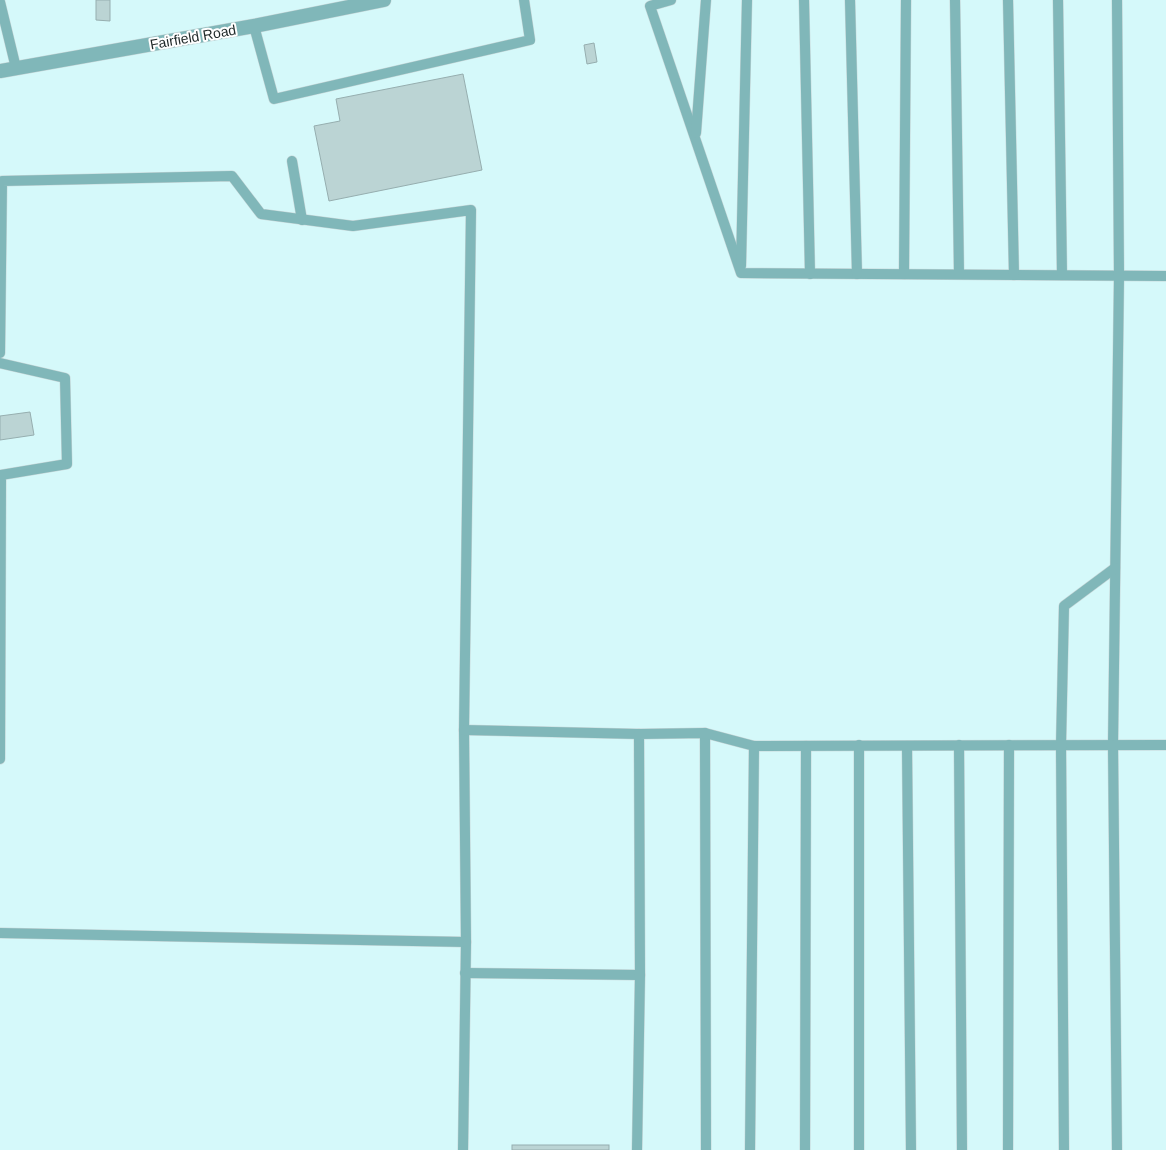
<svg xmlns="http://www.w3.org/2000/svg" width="1166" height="1150" viewBox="0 0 1166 1150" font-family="Helvetica,sans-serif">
<rect width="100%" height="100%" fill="#eefdfe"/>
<rect fill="#d5f9fa" x="0" y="0" width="1166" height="1150"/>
<g fill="#bbd4d4" stroke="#96aeaf">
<path d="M96,0H110V21L96,20Z"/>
<path d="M594,43L597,62L587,64L584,45Z"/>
<path d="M463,74L482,170L329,201L314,126L340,121L336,99Z"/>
<path d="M30,412L34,435L0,440V416Z"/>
<rect x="512" y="1145" width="97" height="5"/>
</g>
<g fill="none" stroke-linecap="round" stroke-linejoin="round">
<g stroke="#c9d7d8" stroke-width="11">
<g id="service">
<path d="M671,0L650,6L741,273L1166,276"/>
<path d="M804,0L810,274"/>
<path d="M850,0L857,274"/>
<path d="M955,0L959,274"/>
<path d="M1008,0L1014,275"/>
<path d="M1058,0L1062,275"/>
<path d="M1117,0L1119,276L1113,745L1117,1150"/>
<path d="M0,2L16,68"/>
<path d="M254,26L274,99L530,40L524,0"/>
<path d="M696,133L706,0"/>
<path d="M292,161L302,220"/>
<path d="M741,266L747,0"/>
<path d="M904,274L906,0"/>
<path d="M0,353L2,181L232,176L261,214L353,226L471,210L464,730L466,942L463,1150"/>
<path d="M0,363L65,378L67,464L1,475L0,759"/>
<path d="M464,730L639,734"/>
<path d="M705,733L706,1150"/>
<path d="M859,745V1150"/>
<path d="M959,745L962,1150"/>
<path d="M907,746L911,1150"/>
<path d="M0,933L466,942"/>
<path d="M465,973L640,975"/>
<path d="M637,1150L640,975L639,734L705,733L754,746L1166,745"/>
<path d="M750,1150L754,746"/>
<path d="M805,1150L806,746"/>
<path d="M1008,1150L1009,745"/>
<path d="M1064,1150L1061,745L1064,606L1115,568"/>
</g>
</g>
<g stroke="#c9d7d8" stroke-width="15">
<path id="tertiary" d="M0,71L254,26L384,0"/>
</g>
<use href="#service" stroke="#80b7b9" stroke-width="10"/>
<use href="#tertiary" stroke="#80b7b9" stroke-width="14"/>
</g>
<g text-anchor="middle" stroke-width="4" stroke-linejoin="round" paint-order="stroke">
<g font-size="14" fill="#1f2929" stroke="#fff">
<text transform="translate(193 37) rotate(-10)" y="5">Fairfield Road</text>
</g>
</g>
</svg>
